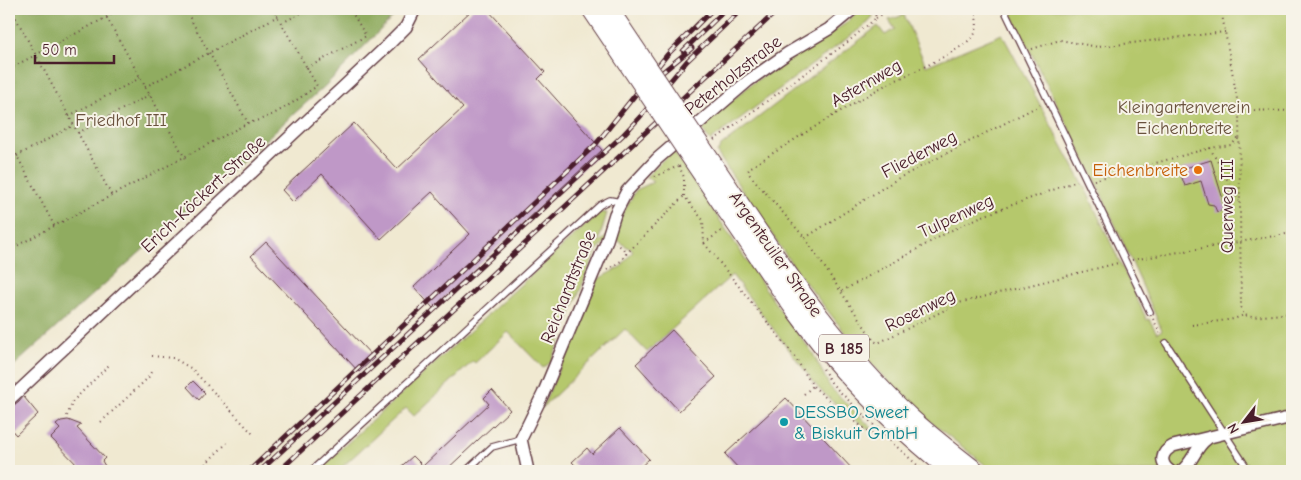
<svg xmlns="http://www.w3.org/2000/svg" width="1301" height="480" viewBox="0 0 1301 480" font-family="'Comic Neue',sans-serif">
<rect width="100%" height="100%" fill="#f7f3e8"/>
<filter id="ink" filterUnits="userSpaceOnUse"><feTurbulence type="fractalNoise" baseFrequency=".02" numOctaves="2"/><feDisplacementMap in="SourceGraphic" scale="10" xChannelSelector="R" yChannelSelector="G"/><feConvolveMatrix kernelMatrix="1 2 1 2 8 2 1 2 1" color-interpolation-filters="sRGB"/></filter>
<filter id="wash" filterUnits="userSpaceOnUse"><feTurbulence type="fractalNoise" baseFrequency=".0096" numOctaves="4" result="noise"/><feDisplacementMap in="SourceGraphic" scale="20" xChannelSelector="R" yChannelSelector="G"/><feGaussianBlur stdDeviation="1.12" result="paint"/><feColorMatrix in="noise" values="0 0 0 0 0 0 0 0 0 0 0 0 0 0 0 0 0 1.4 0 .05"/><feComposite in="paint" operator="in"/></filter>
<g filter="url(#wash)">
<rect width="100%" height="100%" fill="#f0e9d1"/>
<g fill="#b5c86c" stroke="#80744c">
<path d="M860,9H870L873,16L869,22L710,141L701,127L754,82L845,24Z"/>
<path d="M1009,9H1292V471H993L922,415L861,353L798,273L717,153L721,146L878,26L885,35L895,29L889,20L904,15L926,66L1002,34L1086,190L1147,320L1149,319L1157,333L1162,330L1097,184Z"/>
<path d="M673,150L777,306L812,352L830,387L875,431L873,432L849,416L819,389L732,275L647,352L625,329L542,408L598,279L622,266L633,251L616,239V233L596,251L551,362L543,368L508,332L475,363L473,361L414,416L406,408L340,469L342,471H317L600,212L607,213L598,243L619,226L620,219L636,190L653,182L646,177Z"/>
</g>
<path fill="#90ac60" stroke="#6d6646" d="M9,9H396L394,11L396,14L325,86L9,370Z"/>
<g id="blocks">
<g fill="#bf98c7">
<path d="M473,9H487L545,72L538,79L602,150L433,308L414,287L470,234L432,192L381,239L322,174L293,202L282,190L354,123L397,169L463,108L419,59Z"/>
<path d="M1211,160L1226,209L1217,212L1214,205L1208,204L1201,181L1185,186L1179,170Z"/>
<path d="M266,242L374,358L359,372L251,256Z"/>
<path d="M672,330L716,377L679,411L636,364Z"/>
<path d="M193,381L205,393L199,400L187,387Z"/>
<path d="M492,390L510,410L445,471H396L413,456L423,466L489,404L484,398Z"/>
<path d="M24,397L38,414L16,435L9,427V409Z"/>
<path d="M786,398L854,471H741L725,454Z"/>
<path d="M68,420L81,425L77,428L105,458L102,461L108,471H83L51,438L60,429L56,425L61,421Z"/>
<path d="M620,428L649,459L636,471H581L572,462L587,448L592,454Z"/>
</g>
</g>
</g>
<g filter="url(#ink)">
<use href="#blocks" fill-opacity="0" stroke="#633d44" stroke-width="1"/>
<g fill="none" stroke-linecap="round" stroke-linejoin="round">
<g stroke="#633d44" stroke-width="8">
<g id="service">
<path d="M1004,9L1150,312"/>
<path d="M1166,343L1249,471"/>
<path d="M311,471L600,205L610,200L621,202"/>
<path d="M466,471L492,447L521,439"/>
</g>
</g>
<g stroke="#633d44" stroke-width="14">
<g id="minor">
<path d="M9,400L388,45L406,27L415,9"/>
<path d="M528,471L521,439L543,394L606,243L615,214L627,191L657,159L748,81L788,53L829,29L853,9"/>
<path d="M1170,471C1159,463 1161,452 1173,446L1292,417"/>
<path d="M1181,471C1193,463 1195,447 1207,439"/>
</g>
</g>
<g stroke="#633d44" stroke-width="20">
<g id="primary">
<path d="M738,201C790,279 843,354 911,418C932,437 954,454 976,471"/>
<path d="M726,210C764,264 799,321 843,370C876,407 913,440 951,471"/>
</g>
</g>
<g stroke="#633d44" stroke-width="2" stroke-dasharray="1 4" stroke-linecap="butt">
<path d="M11,9L112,196"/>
<path d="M102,9L185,158"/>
<path d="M185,9L248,123"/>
<path d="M273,9L307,68"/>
<path d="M975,9C976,17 979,28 974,35C962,52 903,76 882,87C837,112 794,140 751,167L748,171L750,175L805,238L874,341L878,343L959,303L1118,263"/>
<path d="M1221,9L1239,110L1241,307L1244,315"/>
<path d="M876,18L891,9"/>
<path d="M282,23L308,9"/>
<path d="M1032,49L1060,40L1098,47L1225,32"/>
<path d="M9,69L122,9"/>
<path d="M145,87L278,16"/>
<path d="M1239,110L1292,111"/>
<path d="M69,116L140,78"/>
<path d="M78,133L149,95"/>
<path d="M714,140L849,41L876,18L874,9"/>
<path d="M9,141L55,227"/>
<path d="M1210,148L1239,201"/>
<path d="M17,156L74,125"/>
<path d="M679,166L684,177V196L703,220L704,243L793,354L813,386L843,413L868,431L888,439L924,471"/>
<path d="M655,177L678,166"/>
<path d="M1094,180L1210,148L1231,145L1239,138"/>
<path d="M805,238L897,179L1040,105"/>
<path d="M704,243L723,230"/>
<path d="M9,250L248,123C275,117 295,101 317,86L307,68L366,36L350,9"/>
<path d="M626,254L684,196"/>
<path d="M1132,260L1292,233"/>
<path d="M607,270L621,261L626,254L623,248L616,244"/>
<path d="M842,291L948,232L980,217L1077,181"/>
<path d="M1153,319L1162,336"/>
<path d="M1192,325L1234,319L1244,315L1252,317L1292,313"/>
<path d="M152,356L173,358L192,369L253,434"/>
<path d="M823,369L832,384L886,437"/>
<path d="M804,394L813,386"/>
<path d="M67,416L73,401L109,365"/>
<path d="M101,422L148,378L152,370"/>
<path d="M198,471L227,443"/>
</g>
<use href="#service" stroke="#fff" stroke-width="5.5"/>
<use href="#minor" stroke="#fff" stroke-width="11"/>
<use href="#primary" stroke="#fff" stroke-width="18"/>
<g stroke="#4a1f2b" stroke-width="5">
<g id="rail">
<path d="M683,51L726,9"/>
<path d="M659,75L692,48"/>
<path d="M249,471L596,144L667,55L713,9"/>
<path d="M260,471L623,135L640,117L687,61L742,9"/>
<path d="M279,471L779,9"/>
</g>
</g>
<use href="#rail" stroke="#f7f3e8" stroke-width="3" stroke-dasharray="9" stroke-linecap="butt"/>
<g stroke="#633d44" stroke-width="20" stroke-linecap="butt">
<g id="primary-bridge">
<path d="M591,9L726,210"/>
<path d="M609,9L738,201"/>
</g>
</g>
<use href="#primary-bridge" stroke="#fff" stroke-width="18"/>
</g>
</g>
<circle fill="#e8710a" stroke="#f7f3e8" stroke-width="2" cx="1198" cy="170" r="5"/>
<circle fill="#0f9aa8" stroke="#f7f3e8" stroke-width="2" cx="784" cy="422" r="5"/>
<g text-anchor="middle" stroke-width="4" stroke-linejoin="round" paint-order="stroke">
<rect fill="#f7f3e8" stroke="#7e5f64" stroke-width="1" x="819" y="334.5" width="50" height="27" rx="4"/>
<g font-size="16" font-weight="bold" fill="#4a1f2b">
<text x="844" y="354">B 185</text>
</g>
<g font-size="18" fill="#4a1f2b" stroke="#f7f3e8">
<text transform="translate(733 75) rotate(-38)" y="6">Peterholzstraße</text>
<text transform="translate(866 83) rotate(-30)" y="6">Asternweg</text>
<text transform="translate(919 154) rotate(-28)" y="6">Fliederweg</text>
<text transform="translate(203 194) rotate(-43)" y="6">Erich-Köckert-Straße</text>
<text transform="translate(1227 206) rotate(-90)" y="6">Querweg III</text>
<text transform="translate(956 216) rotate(-25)" y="6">Tulpenweg</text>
<text transform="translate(776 254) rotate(55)" y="6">Argenteuiler Straße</text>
<text transform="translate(568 287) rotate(-68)" y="6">Reichardtstraße</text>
<text transform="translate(920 310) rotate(-26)" y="6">Rosenweg</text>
</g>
<g font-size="18" fill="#6a523e" stroke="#f7f3e8">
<text x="1184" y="113">Kleingartenverein<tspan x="1184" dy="21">Eichenbreite</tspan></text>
<text x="121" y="126">Friedhof III</text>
</g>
<g font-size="18" fill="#c56008" stroke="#f7f3e8" text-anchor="end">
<text x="1188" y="176">Eichenbreite</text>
</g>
<g font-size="18" fill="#0d838f" stroke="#f7f3e8" text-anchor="start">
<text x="794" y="418">DESSBO Sweet<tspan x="794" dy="21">&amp; Biskuit GmbH</tspan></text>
</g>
</g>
<rect width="1301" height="480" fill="none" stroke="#f7f3e8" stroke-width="30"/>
<g transform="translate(1244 422) rotate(239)" stroke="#f7f3e8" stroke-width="4" paint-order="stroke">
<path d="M0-4L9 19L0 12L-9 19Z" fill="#4a1f2b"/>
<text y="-8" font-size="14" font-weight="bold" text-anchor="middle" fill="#4a1f2b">N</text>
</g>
<path d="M35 55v8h79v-8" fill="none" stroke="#4a1f2b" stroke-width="2.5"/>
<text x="42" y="55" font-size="15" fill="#4a1f2b" stroke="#f7f3e8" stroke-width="4" paint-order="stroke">50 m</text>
</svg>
